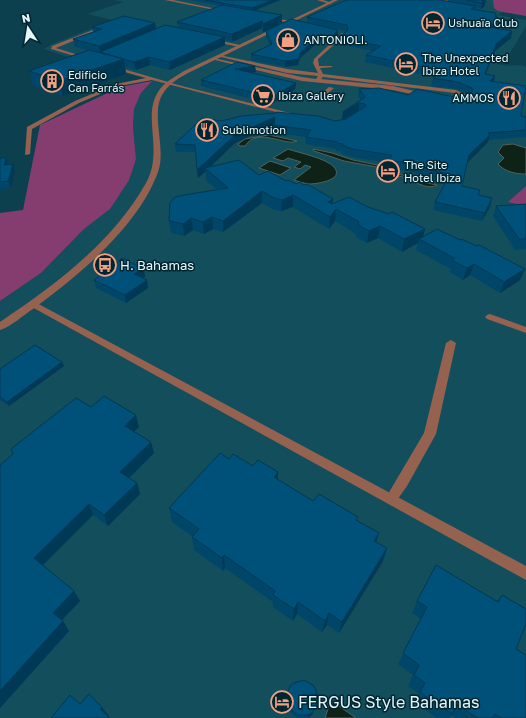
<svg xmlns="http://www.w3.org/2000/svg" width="526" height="718" viewBox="0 0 526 718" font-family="'Golos Text',sans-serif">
<rect width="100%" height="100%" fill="#0d404e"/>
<path fill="#134e5d" d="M113,0H526V16L502,12L498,15L526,20V26L506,60L501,59L497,64L508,66L516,65L525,66L526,69V718H0V301L41,273L84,229L110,209L136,160L133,128L134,109L141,93L152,80L83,62L44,49L52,44L113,20L87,14L124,2Z"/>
<g fill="#853d70">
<path d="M493,0H526V16L498,11L494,8Z"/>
<path d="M152,81L141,93L134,109L133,128L136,159L129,180L110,209L84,229L41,273L0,301V213L23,210L40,125L120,87Z"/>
<path d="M526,186V206L508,202Z"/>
</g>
<g fill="#0f2218" stroke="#50625c">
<path d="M269,135L297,141C286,147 258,126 245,146H240L238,144L245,139Z"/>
<path d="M513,144L526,148V174C516,174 505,172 498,164L504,158L498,152L503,145Z"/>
<path d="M288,149C299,153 326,158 334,167C345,180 317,184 309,184C304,183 299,182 294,180L311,167L305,165L300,169L294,167L301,162L288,158L283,161L273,158Z"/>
<path d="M313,149L332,153L353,160L382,166L377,167L344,161L314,151Z"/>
<path d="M270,161L291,168L280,175L259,168Z"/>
<path d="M387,172C405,174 420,182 437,185C428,191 412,180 403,177C398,175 392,176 387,174Z"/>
<path d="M330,703L336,704L356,718H325Z"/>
</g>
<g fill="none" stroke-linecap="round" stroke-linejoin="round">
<g fill="#956250" fill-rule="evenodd">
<path d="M165,0H173L222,10L220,11Z"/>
<path d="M317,0H323L332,3L330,4Z"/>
<path d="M441,0H447L448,1L437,4V2Z"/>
<path d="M269,17L301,23L303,24L301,25L268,19Z"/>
<path d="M103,26L107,27L56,48L88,58V60L51,49L52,46Z"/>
<path d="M342,33L346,34L318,59L319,66H331L333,67L320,68L323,74L456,90L470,97C467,101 462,104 457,103V101L463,97L455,93L323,77L321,79L393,86L427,94L428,95L425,97L393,90L302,81L211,59L213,58L302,77L316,79L318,76L287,73L217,56L219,55L287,69L318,73L313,63L314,59Z"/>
<path d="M212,39L240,45L242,46L240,47L210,41Z"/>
<path d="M113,66L182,86L302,116L299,118L152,80L119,86L79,103L32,129L30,154L25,155L27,127L75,101L116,84L146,78L111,68Z"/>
<path d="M329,87L334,88L327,94H323V92Z"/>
<path d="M490,314L526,327V333L487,319L485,317L487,315Z"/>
<path d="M451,340L456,343L436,434L407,486L395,503L391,504L387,503L385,499L424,433L446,343Z"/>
</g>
<path fill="#956250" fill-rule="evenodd" d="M33,301L526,566V580L30,306L28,304L30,302Z"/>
<path fill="#956250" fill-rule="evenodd" d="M333,0H338L188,73C179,78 170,83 164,92C149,112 167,147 158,172C138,227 79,275 33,309C23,315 11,327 0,330V322C56,284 112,243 146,183C164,151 142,117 158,92C164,82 175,77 184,71Z"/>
</g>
<g fill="#004669" fill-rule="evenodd">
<path d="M190,0H280L254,11L282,15V23L263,32L262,28L232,42L225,40V45L170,70L150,65L136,70L125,67L126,74L63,96L33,86L29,71L87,50L75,47L73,39L93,32L92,27L155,23L156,29L178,27L177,22L221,6Z"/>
<path d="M449,0H485V1H486L484,7L481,9L476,8L475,9L496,13L495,15L497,16L496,17L498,18V20H499L497,26L494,28L511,38L495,51L485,75L495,76L494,82L521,116L526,117V137L488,140V142L467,163L462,186L478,195L490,207L482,221L433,210L435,202L446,182L431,179V178L425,177V176L412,172L389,168L390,163L351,157L341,153V151H336V149L305,144L306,137L274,133V125L235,143L210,167L259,175L286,181L333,204L368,207L425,229L423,236L460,240L525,269L520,280L500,293L470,275L463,280L450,272L451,269L416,250L418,243L402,252L378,238L367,243L356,237V234L335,221L329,229L293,207L281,211L274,210L262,203L223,232L213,229L204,234L193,230L184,236L171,233L169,221L217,190L206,180V171L198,178L196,152H176L175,144L222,121H335L342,120L343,112L361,100L358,97L359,89L408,95L454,97L468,95H469L457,89L431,86L433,78L435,77L365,62L366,55L373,51L338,44V38L346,31L307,23V17L448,2ZM358,111L346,119L342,120Z"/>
<path d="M266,31L338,36L330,42L321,40L300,58L298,65L285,67L251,60V54L270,45L266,37Z"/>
<path d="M255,66L256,72L251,73L296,83L295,89L272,104L201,86V80Z"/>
<path d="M0,158H6L8,164L15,171L11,188L1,189L0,193Z"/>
<path d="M526,204V249L515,250L493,216L496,206Z"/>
<path d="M144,269L145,277L143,278L148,288L126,303L96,288L94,280Z"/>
<path d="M64,366L9,406L0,400V369Z"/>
<path d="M91,407L139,427L134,431L154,453L129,478L137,483L140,494L108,526L93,515L43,565L74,591L80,601L62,620L69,631L0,708V465Z"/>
<path d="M229,459L253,466L278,480L313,501L357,521L379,533L376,542L383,561L339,633L327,625L322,632L297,614L293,621L273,607V602L225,568L223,571L194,550L192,537V536L172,522L169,508Z"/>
<path d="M502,595L516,649L526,718H456L452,715L449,718H437L414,702L418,693L408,686L413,675L398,664L421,619L412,613L417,601H497Z"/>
<path d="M286,696L318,701L312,715L308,718H297L288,710L286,699Z"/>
</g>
<g fill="#003955">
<path d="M273,0H280L252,11V8Z"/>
<path d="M479,0H485L484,2L486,1L484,7L481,9L482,3Z"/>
<path d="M496,13L495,17L497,16L496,19L498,18L497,21L499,20L497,26L487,33L489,27Z"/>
<path d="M282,15V23L263,32V24Z"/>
<path d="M262,21V28L232,42V34Z"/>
<path d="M155,23L156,30L100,52L99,46Z"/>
<path d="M338,30V36L330,42L331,37Z"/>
<path d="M512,31L511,38L495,51L483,81L485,74L496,44Z"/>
<path d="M321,35V40L300,58L298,65L285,67V61Z"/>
<path d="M225,37V45L170,70L169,62Z"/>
<path d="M149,57L150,65L136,70L134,62Z"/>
<path d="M124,59L126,74L63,96L59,81Z"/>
<path d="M255,66L256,72L235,75V69Z"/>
<path d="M495,76L493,83L490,81Z"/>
<path d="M296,83L295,89L272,104V97Z"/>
<path d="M359,103L358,111L342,120L343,112Z"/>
<path d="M275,117V125L235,143L207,170L205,168L206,171L198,178L197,170L235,135Z"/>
<path d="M490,135L488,142L467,163L469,155Z"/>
<path d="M6,158L8,165H4Z"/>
<path d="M13,164L15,171L11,188L8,181Z"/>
<path d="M262,191V203L223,232V221Z"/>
<path d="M293,195V207L281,211L282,200Z"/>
<path d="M492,198L490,207L482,221L485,213Z"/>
<path d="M333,199L332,211L328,202Z"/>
<path d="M336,209L335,221L329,229L330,217Z"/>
<path d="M212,217L213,229L204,234L203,222Z"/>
<path d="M191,218L193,230L184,236L183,224Z"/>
<path d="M380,226L378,238L367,243L369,231Z"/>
<path d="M425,229L422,240L419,239L418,243L402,252L404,239Z"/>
<path d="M474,264L470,275L463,280L467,268Z"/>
<path d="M144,269L145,277L136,282L134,274Z"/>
<path d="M525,269L520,280L500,293L504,282Z"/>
<path d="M147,280L148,288L126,303L125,295Z"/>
<path d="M62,362L64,366L9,406L7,402Z"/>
<path d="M136,415L139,427L128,437L125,426Z"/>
<path d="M151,442L154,453L124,483L120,472Z"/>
<path d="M278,472V486L274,477Z"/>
<path d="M137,483L140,494L108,526L104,515Z"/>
<path d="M89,504L93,515L40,568L34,558Z"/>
<path d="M379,533L375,547L374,541Z"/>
<path d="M387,548L383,561L339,633L342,622Z"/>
<path d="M224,555L225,568L223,571L222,558Z"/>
<path d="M74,591L80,601L59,623L53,613Z"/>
<path d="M298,602L297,614L293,621L294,609Z"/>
<path d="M329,613L327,625L322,632L325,621Z"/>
<path d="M63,621L69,631L0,708V691Z"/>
<path d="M318,701L312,715L308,718V715Z"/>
<path d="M102,707L109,716L107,718L100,709Z"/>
</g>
<g fill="#00517a" stroke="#003955">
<path d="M205,0H273L252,8Z"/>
<path d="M346,0H440L476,6L471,9L496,13L495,15L497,16L495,17L498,18L496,19L499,20L489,27L512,31L496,44L485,74L495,76L490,81L526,86L521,116L526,117V130L488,133L490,135L469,155L462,186L480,190L478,195L492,198L485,213L435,202L450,174L433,171V170L427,169V168L414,164L390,160L392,155L352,149L342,145L343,144L337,143L338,142L306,137L311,130L274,125L275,117L235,135L197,170L195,145L175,144L202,118L222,121L241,116L276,113V112L318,116L335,121L346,119L366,106L365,104L359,103L343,112L365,97L359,89L379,88L408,95L417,89L454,97L468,95L473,91L472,88L458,82L433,78L443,71L366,55L381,46L338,38L348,30L347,25L307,17Z"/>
<path d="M466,0H484L482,1H486L482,3Z"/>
<path d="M222,5L282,15L263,24L262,21L232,34L177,22Z"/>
<path d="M124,16L155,23L99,46L73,39L102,29L92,27Z"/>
<path d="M291,19L338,30L331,37L321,35L300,53L299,59L285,61L251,54L272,44L266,31Z"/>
<path d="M165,25L225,37L169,62L149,57L134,62L100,52Z"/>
<path d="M89,50L124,59L59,81L29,71Z"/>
<path d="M237,62L255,66L235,69L296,83L272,97L201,80Z"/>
<path d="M0,158H6L4,165L13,164L8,181L0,182Z"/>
<path d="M239,160L259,175L268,171L286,181L288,180L296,184L300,182L304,185L307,184L333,199L328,202L332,204L349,197L368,207L389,214L392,212L425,229L404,239L380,226L369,231L358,225L359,222L336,209L330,217L293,195L282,200L274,198L262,191L223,221L212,217L203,222L191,218L183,224L169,221L170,202L175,197L184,195L228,188L205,168Z"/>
<path d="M526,204V239H519L496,206Z"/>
<path d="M437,229L460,240L461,239L477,246L479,245L525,269L504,282L474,264L467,268L453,261L454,258L419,239Z"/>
<path d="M122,258L144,269L134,274L147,280L125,295L94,280L117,263Z"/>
<path d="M35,345L62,362L7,402L0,397V369Z"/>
<path d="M104,396L136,415L125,426L151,442L120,472L137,483L104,515L89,504L34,558L74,591L53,613L63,621L0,691V465L13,454L11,449L76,398L91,407Z"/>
<path d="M220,453L229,459L233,454L253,466L258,460L278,472L274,477L313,501L319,494L358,517L356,520L379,533L374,541L387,548L342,622L329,613L325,621L298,602L294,609L273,595L275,591L224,555L222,558L192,537L199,529L169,508Z"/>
<path d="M436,565L498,602L502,595L526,609V624L516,649L526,655V718H501L495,714L493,718H477L457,704L452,714L420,692L425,683L414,675L419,665L403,653L427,607L417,601Z"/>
<path d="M304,680L313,685L316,690L318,701L313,712L308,715H297L289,707L286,696L290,686L294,683Z"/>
<path d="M89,694L102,707L100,709L110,718H51L70,695L80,704Z"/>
</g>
<defs>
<g id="hotel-ring" transform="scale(1.15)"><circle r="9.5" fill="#002630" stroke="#f39f83" stroke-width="1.5"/><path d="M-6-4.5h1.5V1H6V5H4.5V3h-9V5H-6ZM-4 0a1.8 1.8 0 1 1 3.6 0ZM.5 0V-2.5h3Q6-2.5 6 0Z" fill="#f39f83"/></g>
<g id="shop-ring" transform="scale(1.15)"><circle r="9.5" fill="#002630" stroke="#f39f83" stroke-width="1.5"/><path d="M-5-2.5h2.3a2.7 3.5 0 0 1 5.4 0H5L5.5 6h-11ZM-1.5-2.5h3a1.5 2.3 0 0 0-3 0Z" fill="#f39f83"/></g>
<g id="building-ring" transform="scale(1.15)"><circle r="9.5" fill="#002630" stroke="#f39f83" stroke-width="1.5"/><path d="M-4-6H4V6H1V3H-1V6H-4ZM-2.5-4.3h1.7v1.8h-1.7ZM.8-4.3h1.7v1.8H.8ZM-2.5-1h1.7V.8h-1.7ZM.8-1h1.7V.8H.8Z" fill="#f39f83"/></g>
<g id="supermarket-ring" transform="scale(1.15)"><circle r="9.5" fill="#002630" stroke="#f39f83" stroke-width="1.5"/><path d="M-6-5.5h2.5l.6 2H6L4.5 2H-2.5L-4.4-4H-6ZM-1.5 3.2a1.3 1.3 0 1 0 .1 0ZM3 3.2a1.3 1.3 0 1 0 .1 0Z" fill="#f39f83"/></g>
<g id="restaurant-ring" transform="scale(1.15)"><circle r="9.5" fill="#002630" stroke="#f39f83" stroke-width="1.5"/><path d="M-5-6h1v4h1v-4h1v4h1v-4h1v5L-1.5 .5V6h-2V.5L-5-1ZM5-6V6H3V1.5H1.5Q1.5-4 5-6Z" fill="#f39f83"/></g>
<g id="bus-ring" transform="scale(1.15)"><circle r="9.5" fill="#002630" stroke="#f39f83" stroke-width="1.5"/><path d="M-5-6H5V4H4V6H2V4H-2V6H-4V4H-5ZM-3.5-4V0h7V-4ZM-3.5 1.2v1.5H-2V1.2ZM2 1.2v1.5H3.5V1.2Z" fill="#f39f83"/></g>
</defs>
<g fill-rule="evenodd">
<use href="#hotel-ring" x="433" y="23"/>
<use href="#shop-ring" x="288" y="40"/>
<use href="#hotel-ring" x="406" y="64"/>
<use href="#building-ring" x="52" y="81"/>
<use href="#supermarket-ring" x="263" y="96"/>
<use href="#restaurant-ring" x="509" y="98"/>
<use href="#restaurant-ring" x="207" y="130"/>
<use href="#hotel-ring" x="388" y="171"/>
<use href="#bus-ring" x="105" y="265"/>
<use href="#hotel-ring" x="282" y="702"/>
</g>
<g text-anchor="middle" stroke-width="3" stroke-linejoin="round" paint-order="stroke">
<g font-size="11" fill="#e6f6fc" stroke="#002630" text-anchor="start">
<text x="448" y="27">Ushuaïa Club</text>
<text x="304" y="44">ANTONIOLI.</text>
<text x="422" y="62">The Unexpected<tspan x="422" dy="13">Ibiza Hotel</tspan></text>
<text x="68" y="79">Edificio<tspan x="68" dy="13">Can Farrás</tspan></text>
<text x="278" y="100">Ibiza Gallery</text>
<text x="494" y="102" text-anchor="end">AMMOS</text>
<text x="222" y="134">Sublimotion</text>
<text x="404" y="169">The Site<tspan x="404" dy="13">Hotel Ibiza</tspan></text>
</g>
<g font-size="13" fill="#e6f6fc" stroke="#002630" text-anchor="start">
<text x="120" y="270">H. Bahamas</text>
</g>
<g font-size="16" fill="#e6f6fc" stroke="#002630" text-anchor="start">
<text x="298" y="708">FERGUS Style Bahamas</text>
</g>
</g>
<g transform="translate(28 28) rotate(348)" stroke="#002630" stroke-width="3" paint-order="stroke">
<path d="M0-3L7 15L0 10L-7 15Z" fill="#e6f6fc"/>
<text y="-6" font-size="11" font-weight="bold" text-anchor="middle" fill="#e6f6fc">N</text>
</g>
</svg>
